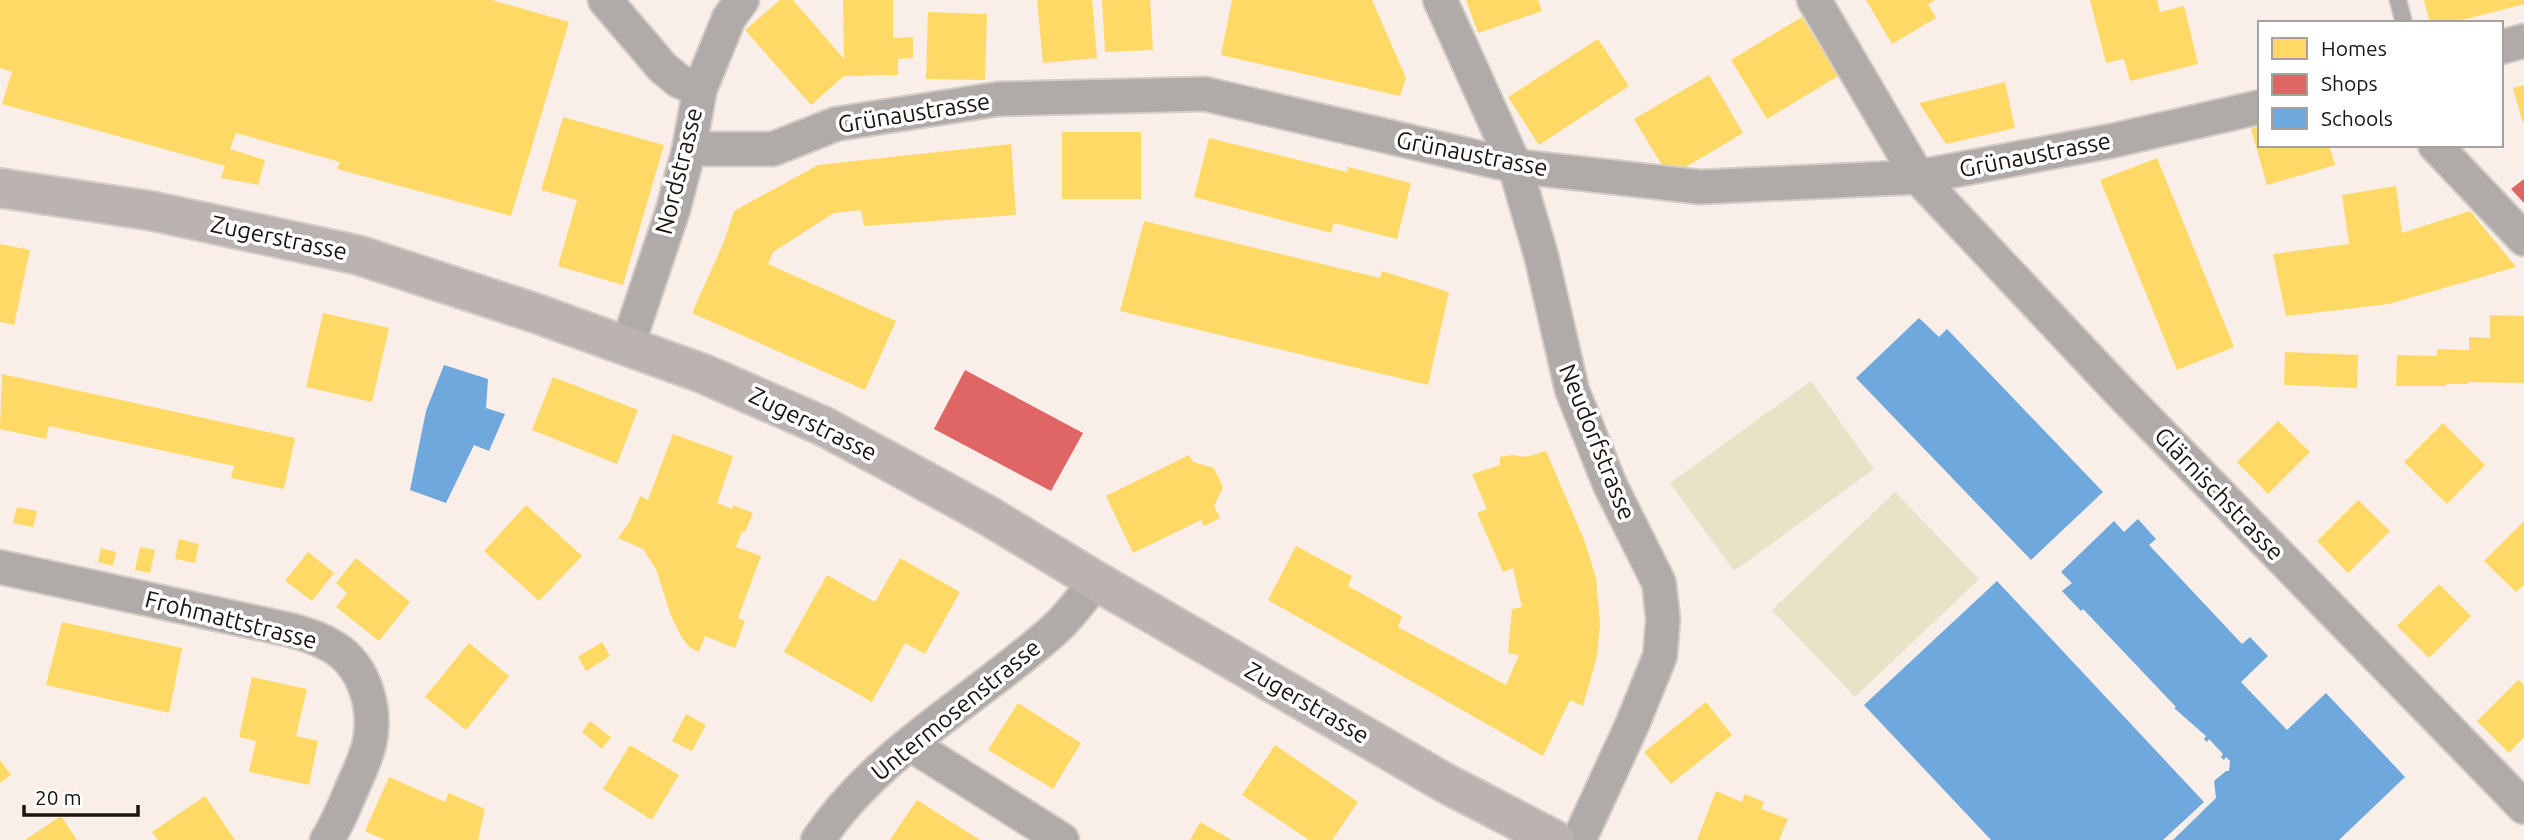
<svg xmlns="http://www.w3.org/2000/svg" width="2524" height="840" viewBox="0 0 2524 840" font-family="Ubuntu,sans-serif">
<rect width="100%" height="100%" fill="#f9eee8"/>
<g fill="#e6e3c6">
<path d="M1811,381L1874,469L1734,571L1670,483Z"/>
<path d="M1895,492L1979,579L1855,697L1772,610Z"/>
</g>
<g fill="#ffd966">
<path d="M0,0H492L569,22L511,216L337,169L340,162L236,133L230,149L265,160L258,185L221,178L225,166L2,104L12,72L0,68Z"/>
<path d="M780,0H793L844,59L843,0H893V38L913,37V58L898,59V75L844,76L811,105L745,30Z"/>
<path d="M1037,0H1092L1097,58L1043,63Z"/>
<path d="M1102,0H1150L1153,50L1105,52Z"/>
<path d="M1232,0H1372L1406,78L1400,96L1221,55Z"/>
<path d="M1466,0H1538L1542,11L1478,33Z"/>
<path d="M1866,0H1935L1928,4L1936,18L1892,44Z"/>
<path d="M2090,0H2157L2160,12L2184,6L2198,64L2130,81L2124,59L2106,63Z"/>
<path d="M2424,0H2524V4L2451,23H2430Z"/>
<path d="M928,12L987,14L985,80L926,79Z"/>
<path d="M1802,17L1838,76L1767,119L1731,60Z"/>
<path d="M1598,39L1629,86L1539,145L1508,97Z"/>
<path d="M1709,75L1743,133L1669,177L1634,119Z"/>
<path d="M2005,82L2015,128L1946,144L1919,103Z"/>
<path d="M2524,85V122L2523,123L2513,88Z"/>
<path d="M563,117L664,145L623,285L558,266L577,200L541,190Z"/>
<path d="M2260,126V145H2329L2335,165L2267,185L2251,129Z"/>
<rect x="1062" y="132" width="79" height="67"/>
<path d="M1209,138L1347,172L1348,167L1411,183L1397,239L1334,223L1331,233L1194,197Z"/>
<path d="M1011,144L1016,215L864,226L861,210L834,213L773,252L768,264L896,321L865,390L692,313L723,244L734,211L818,165Z"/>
<path d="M2157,158L2234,347L2177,370L2100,180Z"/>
<path d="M2396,186L2402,233L2470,211L2516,267L2389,304L2286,316L2273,254L2349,244L2342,195Z"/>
<path d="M1144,221L1380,278L1382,271L1449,292L1428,385L1120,311Z"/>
<path d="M0,244L30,250L14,325L0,322Z"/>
<path d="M323,313L389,328L372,402L306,387Z"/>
<path d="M2490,315L2524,316V383L2468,382V384H2446V386H2396L2397,355L2437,356V349L2469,350V337L2490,338Z"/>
<path d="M2285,352L2358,355L2357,388L2284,385Z"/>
<path d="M2,374L295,438L284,489L231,478L234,466L49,426L46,439L0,429Z"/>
<path d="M553,377L638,410L617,464L532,430Z"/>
<path d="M2278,421L2310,452L2268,494L2237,462Z"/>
<path d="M2443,423L2485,465L2447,504L2404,462Z"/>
<path d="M673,434L733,456L717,503L732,509L733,505L753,513L745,532L742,531L736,547L761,556L738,618L745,621L735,648L705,636L699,652L689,647L681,636L671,616L656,569L643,549L618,538L630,521L640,496L648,500Z"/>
<path d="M1546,451L1585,542L1596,578L1600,624L1597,656L1583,706L1570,700L1543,756L1268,600L1296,546L1352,576L1348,586L1402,616L1398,627L1506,685L1519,655L1508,653L1512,609L1522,607L1513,568L1503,572L1477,513L1487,509L1472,474L1500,465V457L1513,455L1526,457Z"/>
<path d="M1189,455L1193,462L1214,468L1223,487L1214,506L1220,518L1204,526L1201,520L1133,553L1106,496Z"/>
<path d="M2358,500L2390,531L2348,573L2317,541Z"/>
<path d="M526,505L582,556L539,601L484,551Z"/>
<path d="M17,507L37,511L33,527L13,523Z"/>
<path d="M2524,521V585L2516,592L2484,561Z"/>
<path d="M179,539L199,544L195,563L175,559Z"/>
<path d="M140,547L155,550L150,573L135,570Z"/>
<path d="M101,548L116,552L113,566L98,562Z"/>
<path d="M308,552L334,573L312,601L285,581Z"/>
<path d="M356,558L410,602L379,641L336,607L347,593L336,583Z"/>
<path d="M900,558L960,592L925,654L905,643L872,702L784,652L827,575L875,602Z"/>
<path d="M2439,584L2471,616L2429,658L2397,626Z"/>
<path d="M62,622L182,648L169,713L46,685Z"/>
<path d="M602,642L610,656L586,671L578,657Z"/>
<path d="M469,643L509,676L466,730L425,697Z"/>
<path d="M252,677L307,689L296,736L318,741L309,785L249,772L256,741L239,737Z"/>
<path d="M2518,680L2524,685V737L2509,753L2477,721Z"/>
<path d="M1706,702L1732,735L1671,784L1644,752Z"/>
<path d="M1018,703L1081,743L1053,789L988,750Z"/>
<path d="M686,714L706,725L692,751L672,741Z"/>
<path d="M590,721L611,737L602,749L582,732Z"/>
<path d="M630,745L679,775L652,820L603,789Z"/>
<path d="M1275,745L1358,802L1332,840H1309L1242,795Z"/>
<path d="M0,760L11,775L0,783Z"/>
<path d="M389,777L445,802L449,793L485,809L478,840H385L365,831Z"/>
<path d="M1716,791L1742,802L1745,794L1764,802L1761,809L1788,819L1779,840H1697Z"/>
<path d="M205,796L235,840H158L152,832Z"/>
<path d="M917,800L980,840H890Z"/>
<path d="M61,816L77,840H25Z"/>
<path d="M1200,822L1232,840H1190Z"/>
</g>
<g fill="#e06666">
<path d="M2524,179V203L2511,189Z"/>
<path d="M965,370L1083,433L1051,491L934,429Z"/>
</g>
<g fill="#6fa8dc">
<path d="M1919,318L1939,337L1947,329L2103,492L2031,560L1856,378Z"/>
<path d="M444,365L488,379L486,408L505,414L489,451L474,445L446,503L410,490L426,411Z"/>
<path d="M2138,519L2156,539L2149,545L2242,644L2250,637L2268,656L2241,682L2287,730L2326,693L2405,777L2339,840H2173L2216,798L2214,781L2226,771H2229L2230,761L2226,757L2224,760L2221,757L2223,754L2209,739L2207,742L2204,739L2206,736L2174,708L2176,707L2083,609L2081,611L2062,591L2072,583L2061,572L2114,521L2124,532Z"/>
<path d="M1997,581L2204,802L2163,840H1991L1864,705Z"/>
</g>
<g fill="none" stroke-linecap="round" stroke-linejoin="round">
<g stroke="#d4ccc7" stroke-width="19">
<path id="lane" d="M2398,0L2404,23"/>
</g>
<g stroke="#d4ccc7" stroke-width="37">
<g id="street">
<path d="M605,0L663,68L679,81L700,89"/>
<path d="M1440,0L1515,166L1541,255L1572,390L1610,485L1659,583L1663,619L1660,656L1632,725L1579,840"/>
<path d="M1814,0L1918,177L2121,393L2524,807"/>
<path d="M2501,47L2524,41"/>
<path d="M2435,145L2524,239"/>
<path d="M689,149H773L836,124L998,99L1205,94L1515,166L1700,187L1918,177L2111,141L2260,107"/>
<path d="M627,347L673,210L689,149L700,89L729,18L742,0"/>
<path d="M0,567L290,630C306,634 321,639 335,648C366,668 377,711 369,745C365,760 359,773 353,786C345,805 338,823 327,840"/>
<path d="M910,744L1062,840"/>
<path d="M818,840C877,752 976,700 1054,630C1070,616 1083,597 1096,581"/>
</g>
</g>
<g stroke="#d4ccc7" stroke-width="42">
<path id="secondary" d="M0,188L152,211L358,255L535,313L704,374L823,426L903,469L987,515L1096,581L1447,784L1555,840"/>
</g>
<use href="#lane" stroke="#b0aba9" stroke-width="16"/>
<use href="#street" stroke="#b0aba9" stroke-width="33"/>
<use href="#secondary" stroke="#bbb3b1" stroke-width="38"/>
</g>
<g text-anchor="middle" stroke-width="7" stroke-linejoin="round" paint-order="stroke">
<g font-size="24" fill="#1c1510" stroke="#fff">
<text transform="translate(914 113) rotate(-9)" y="8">Grünaustrasse</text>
<text transform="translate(1472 154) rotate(11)" y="8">Grünaustrasse</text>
<text transform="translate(2035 155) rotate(-11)" y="8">Grünaustrasse</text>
<text transform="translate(679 171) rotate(-76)" y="8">Nordstrasse</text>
<text transform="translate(279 238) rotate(12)" y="8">Zugerstrasse</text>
<text transform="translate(813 424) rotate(26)" y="8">Zugerstrasse</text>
<text transform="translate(1597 442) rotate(68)" y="8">Neudorfstrasse</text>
<text transform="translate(2219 494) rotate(46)" y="8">Glärnischstrasse</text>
<text transform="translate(231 620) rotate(14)" y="8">Frohmattstrasse</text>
<text transform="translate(1307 703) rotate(30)" y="8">Zugerstrasse</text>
<text transform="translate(956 710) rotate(-39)" y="8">Untermosenstrasse</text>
</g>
</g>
<rect x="2258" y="21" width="245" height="126" fill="#ffffff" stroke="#a4a19f" stroke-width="2"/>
<rect x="2272" y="38" width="35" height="21" fill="#ffd966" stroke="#a4a19f" stroke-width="2"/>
<text x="2321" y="56" font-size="21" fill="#1c1510">Homes</text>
<rect x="2272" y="74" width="35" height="21" fill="#e06666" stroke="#a4a19f" stroke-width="2"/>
<text x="2321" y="91" font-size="21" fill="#1c1510">Shops</text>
<rect x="2272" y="108" width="35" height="21" fill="#6fa8dc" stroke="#a4a19f" stroke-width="2"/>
<text x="2321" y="126" font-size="21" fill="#1c1510">Schools</text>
<path d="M24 805v10h114v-10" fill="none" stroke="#1c1510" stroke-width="3.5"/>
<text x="35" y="805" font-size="21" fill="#1c1510" stroke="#ffffff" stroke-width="5" paint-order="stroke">20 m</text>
</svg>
